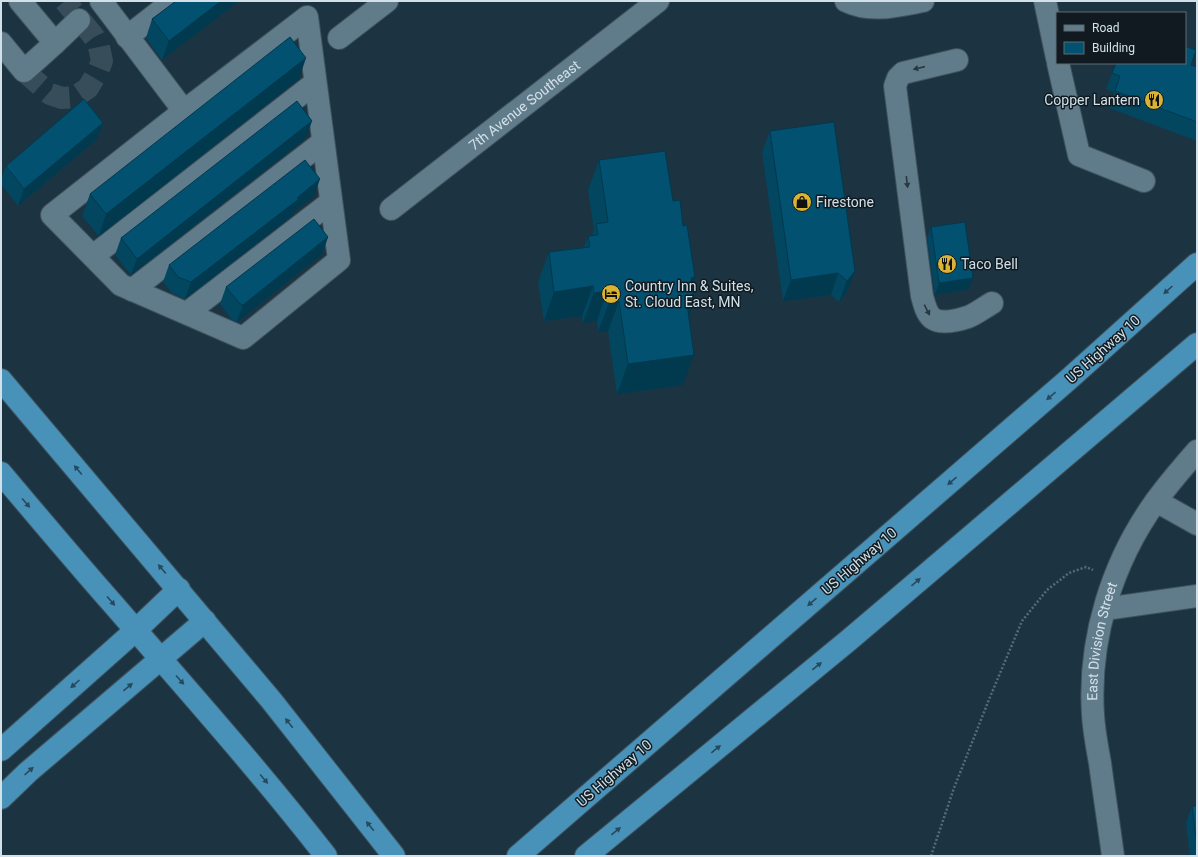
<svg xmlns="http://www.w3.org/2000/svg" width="1198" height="857" viewBox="0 0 1198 857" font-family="Roboto,sans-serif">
<rect width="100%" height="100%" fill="#1c3441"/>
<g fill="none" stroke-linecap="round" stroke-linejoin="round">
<path stroke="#374e5a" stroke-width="22" stroke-dasharray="22 11" stroke-linecap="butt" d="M24,71L50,94L62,98L75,97L88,88L97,73L102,61L99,47L94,37L65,1"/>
<g stroke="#3e525d" stroke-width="24">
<g id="minor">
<path d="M101,1L184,111"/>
<path d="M846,1C870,13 897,6 923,1"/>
<path d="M1045,1L1057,58"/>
<path d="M307,17L339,260L243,338L121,285L52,215L184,111Z"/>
<path d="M127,37L173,1"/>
<path d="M339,38L387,1"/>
<path d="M1,43L24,71L55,43L20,1"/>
<path d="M55,43L79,20"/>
<path d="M957,60L903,73L898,78L895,86L922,296C924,303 926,313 932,318C941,325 959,320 968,317C976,314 985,307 992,303"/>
<path d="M1058,63L1079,155L1144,181"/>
<path id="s1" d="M391,209L658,1"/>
<path d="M93,256L315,83"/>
<path d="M132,290L323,142"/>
<path d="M187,313L331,202"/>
<path d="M1156,501L1197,524"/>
<path d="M1105,609L1197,596"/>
<path id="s2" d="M1113,856C1109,825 1104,794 1100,763C1097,747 1094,731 1093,715C1088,639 1112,562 1156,501C1169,483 1183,467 1197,451"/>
</g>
</g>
<g stroke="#3e525d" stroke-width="24">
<g id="highway">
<path d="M1,380L271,700L394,856"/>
<path d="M1,473C38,517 75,561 113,604C185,687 258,769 326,856"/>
<path d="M1,750L136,630L179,589"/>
<path d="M1,798L28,772L205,621"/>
<path d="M518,856L1069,379L1197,264"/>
<path d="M586,856L849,640L1197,344"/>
</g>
</g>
<path stroke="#566c77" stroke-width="2.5" stroke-dasharray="2 2" stroke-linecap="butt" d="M931,856L954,788L990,697L1022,621L1047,590L1069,573L1086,567L1093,570"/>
<use href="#minor" stroke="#607b8a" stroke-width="22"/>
<use href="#highway" stroke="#4892b9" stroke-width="22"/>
</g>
<g fill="#024660">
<path d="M176,1H239L162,60L146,38L152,19Z"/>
<path d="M1116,63L1191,65L1197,67V141L1109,108L1114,92L1106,89Z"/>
<path d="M299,79L99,236L82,216L90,194Z"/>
<path d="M103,123L97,139L18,206L1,184V180L6,166Z"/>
<path d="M770,131L855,271L847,292L839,302L831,295L783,301L762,152Z"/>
<path d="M306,138L131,275L115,255L121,238Z"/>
<path d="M599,160L673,201L692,285L694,303L689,317L683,385L617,394L608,331L598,332L597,321L583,323L582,316L544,321L538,282L549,252L584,247L588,236H592L594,230L588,190Z"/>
<path d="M314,196L294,212L292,216L185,299L172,293L163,282L169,265Z"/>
<path d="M931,227L969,289L935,295L927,238Z"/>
<path d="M328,237L322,254L237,322L232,320L220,304L226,287Z"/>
<path d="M1192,806H1197V856H1190L1186,823Z"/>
</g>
<g fill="#01394e">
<path d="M221,1H239L162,60L169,41Z"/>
<path d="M306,58L299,79L99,236L106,214Z"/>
<path d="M312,121L306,138L131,275L137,259Z"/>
<path d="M103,123L97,139L18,206L24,189Z"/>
<path d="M320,179L314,196L294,212L292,216L185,299L191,282Z"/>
<path d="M328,237L322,254L237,322L243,305Z"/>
<path d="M855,271L847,292L839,302L847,281Z"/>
<path d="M838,273L831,295L783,301L791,280Z"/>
<path d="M695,277L684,307L691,278Z"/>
<path d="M973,278L969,289L935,295L939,283Z"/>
<path d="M593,286L582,316L544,321L554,292Z"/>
<path d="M607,291L597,321L583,323L594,293Z"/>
<path d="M619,301L608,331L598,332L609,303Z"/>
<path d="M694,303L683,332L687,304Z"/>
<path d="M694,355L683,385L617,394L628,364Z"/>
</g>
<g fill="#025170" stroke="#01394e">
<path d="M176,1H221L169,41L152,19Z"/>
<path d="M290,37L306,58L106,214L90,194Z"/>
<path d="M1185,46L1196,50L1191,65L1197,67V122L1115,91L1120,76L1112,73L1116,63H1185Z"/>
<path d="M84,99L103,123L24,189L6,166Z"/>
<path d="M297,101L312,121L137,259L121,238Z"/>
<path d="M834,122L855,271L847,281L838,273L791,280L770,131Z"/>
<path d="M665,151L673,201L680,200L683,226L687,225L695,277L691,278L694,303L687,304L694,355L628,364L619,301L609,303L607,291L594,293L593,286L554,292L549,252L590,247L588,236L598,235L596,224L608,222L599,160Z"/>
<path d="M305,160L320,179L297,198L299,199L191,282L178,277L169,265Z"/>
<path d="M314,219L328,237L243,305L239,303L226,287Z"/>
<path d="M965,222L973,278L939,283L931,227Z"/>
<path d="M1192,806H1197V846Z"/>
</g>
<defs><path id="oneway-solid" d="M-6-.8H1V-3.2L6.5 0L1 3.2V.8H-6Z"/></defs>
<g fill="#283740">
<use href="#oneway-solid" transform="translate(919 68) rotate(167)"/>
<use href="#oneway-solid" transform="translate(907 182) rotate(83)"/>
<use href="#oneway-solid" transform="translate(927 310) rotate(63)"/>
</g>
<g fill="#264a5d">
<use href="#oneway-solid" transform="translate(1168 290) rotate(138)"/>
<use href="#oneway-solid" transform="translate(1051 396) rotate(139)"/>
<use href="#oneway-solid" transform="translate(78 470) rotate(-130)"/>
<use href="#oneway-solid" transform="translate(952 481) rotate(139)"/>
<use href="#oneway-solid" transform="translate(26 503) rotate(50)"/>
<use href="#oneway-solid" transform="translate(162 569) rotate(-130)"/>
<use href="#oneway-solid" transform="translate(916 582) rotate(-40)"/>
<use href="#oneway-solid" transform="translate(111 601) rotate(49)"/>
<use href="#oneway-solid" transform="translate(812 602) rotate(139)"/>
<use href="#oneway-solid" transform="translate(817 666) rotate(-39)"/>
<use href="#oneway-solid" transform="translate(180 680) rotate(48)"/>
<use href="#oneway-solid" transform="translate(75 684) rotate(138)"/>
<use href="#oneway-solid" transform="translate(128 687) rotate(-40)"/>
<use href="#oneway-solid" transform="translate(289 723) rotate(-128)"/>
<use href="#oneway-solid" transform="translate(716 749) rotate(-39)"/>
<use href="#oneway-solid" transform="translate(29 771) rotate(-42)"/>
<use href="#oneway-solid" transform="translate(264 779) rotate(50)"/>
<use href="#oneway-solid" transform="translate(370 826) rotate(-129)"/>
<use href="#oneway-solid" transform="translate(616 831) rotate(-39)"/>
</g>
<defs>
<g id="restaurant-disc" transform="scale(1)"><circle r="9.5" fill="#d9b334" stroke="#101a20"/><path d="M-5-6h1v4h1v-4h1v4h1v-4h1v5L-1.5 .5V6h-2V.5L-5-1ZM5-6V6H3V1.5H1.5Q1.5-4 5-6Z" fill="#111"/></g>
<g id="shop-disc" transform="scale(1)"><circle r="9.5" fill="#d9b334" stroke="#101a20"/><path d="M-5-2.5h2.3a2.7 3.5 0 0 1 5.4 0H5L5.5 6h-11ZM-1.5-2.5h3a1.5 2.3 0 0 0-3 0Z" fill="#111"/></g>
<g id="hotel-disc" transform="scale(1)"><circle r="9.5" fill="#d9b334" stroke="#101a20"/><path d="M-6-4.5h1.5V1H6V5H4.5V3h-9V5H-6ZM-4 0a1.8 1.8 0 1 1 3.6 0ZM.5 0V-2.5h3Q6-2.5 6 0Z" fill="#111"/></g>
</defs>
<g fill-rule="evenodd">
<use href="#restaurant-disc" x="1154" y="100"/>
<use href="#shop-disc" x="802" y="202"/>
<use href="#restaurant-disc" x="947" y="264"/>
<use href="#hotel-disc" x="611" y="294"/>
</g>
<g text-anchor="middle" stroke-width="3" stroke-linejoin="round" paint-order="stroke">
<g font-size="14" fill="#d2e1e9" stroke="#101a20" text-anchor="start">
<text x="1140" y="105" text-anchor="end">Copper Lantern</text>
<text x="816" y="207">Firestone</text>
<text x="961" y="269">Taco Bell</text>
<text x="625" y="291">Country Inn &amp; Suites,<tspan x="625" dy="16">St. Cloud East, MN</tspan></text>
</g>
<g font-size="14" fill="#d2e1e9" stroke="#101a20">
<text dy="5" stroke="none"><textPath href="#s1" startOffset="169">7th Avenue Southeast</textPath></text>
<text transform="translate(1103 349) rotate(-42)" y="5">US Highway 10</text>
<text transform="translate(859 561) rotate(-41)" y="5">US Highway 10</text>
<text dy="5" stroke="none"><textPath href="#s2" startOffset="217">East Division Street</textPath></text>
<text transform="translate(614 773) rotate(-41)" y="5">US Highway 10</text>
</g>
</g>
<rect width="1198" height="857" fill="none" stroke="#d2e1e9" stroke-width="4"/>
<rect x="1056" y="12" width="130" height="52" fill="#101a20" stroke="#5e6a70"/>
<rect x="1064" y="25" width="20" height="6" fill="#607b8a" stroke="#5e6a70"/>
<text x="1092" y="32" font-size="12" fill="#d2e1e9">Road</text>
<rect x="1064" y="42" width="20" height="12" fill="#025170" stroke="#5e6a70"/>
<text x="1092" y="52" font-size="12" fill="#d2e1e9">Building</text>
</svg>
